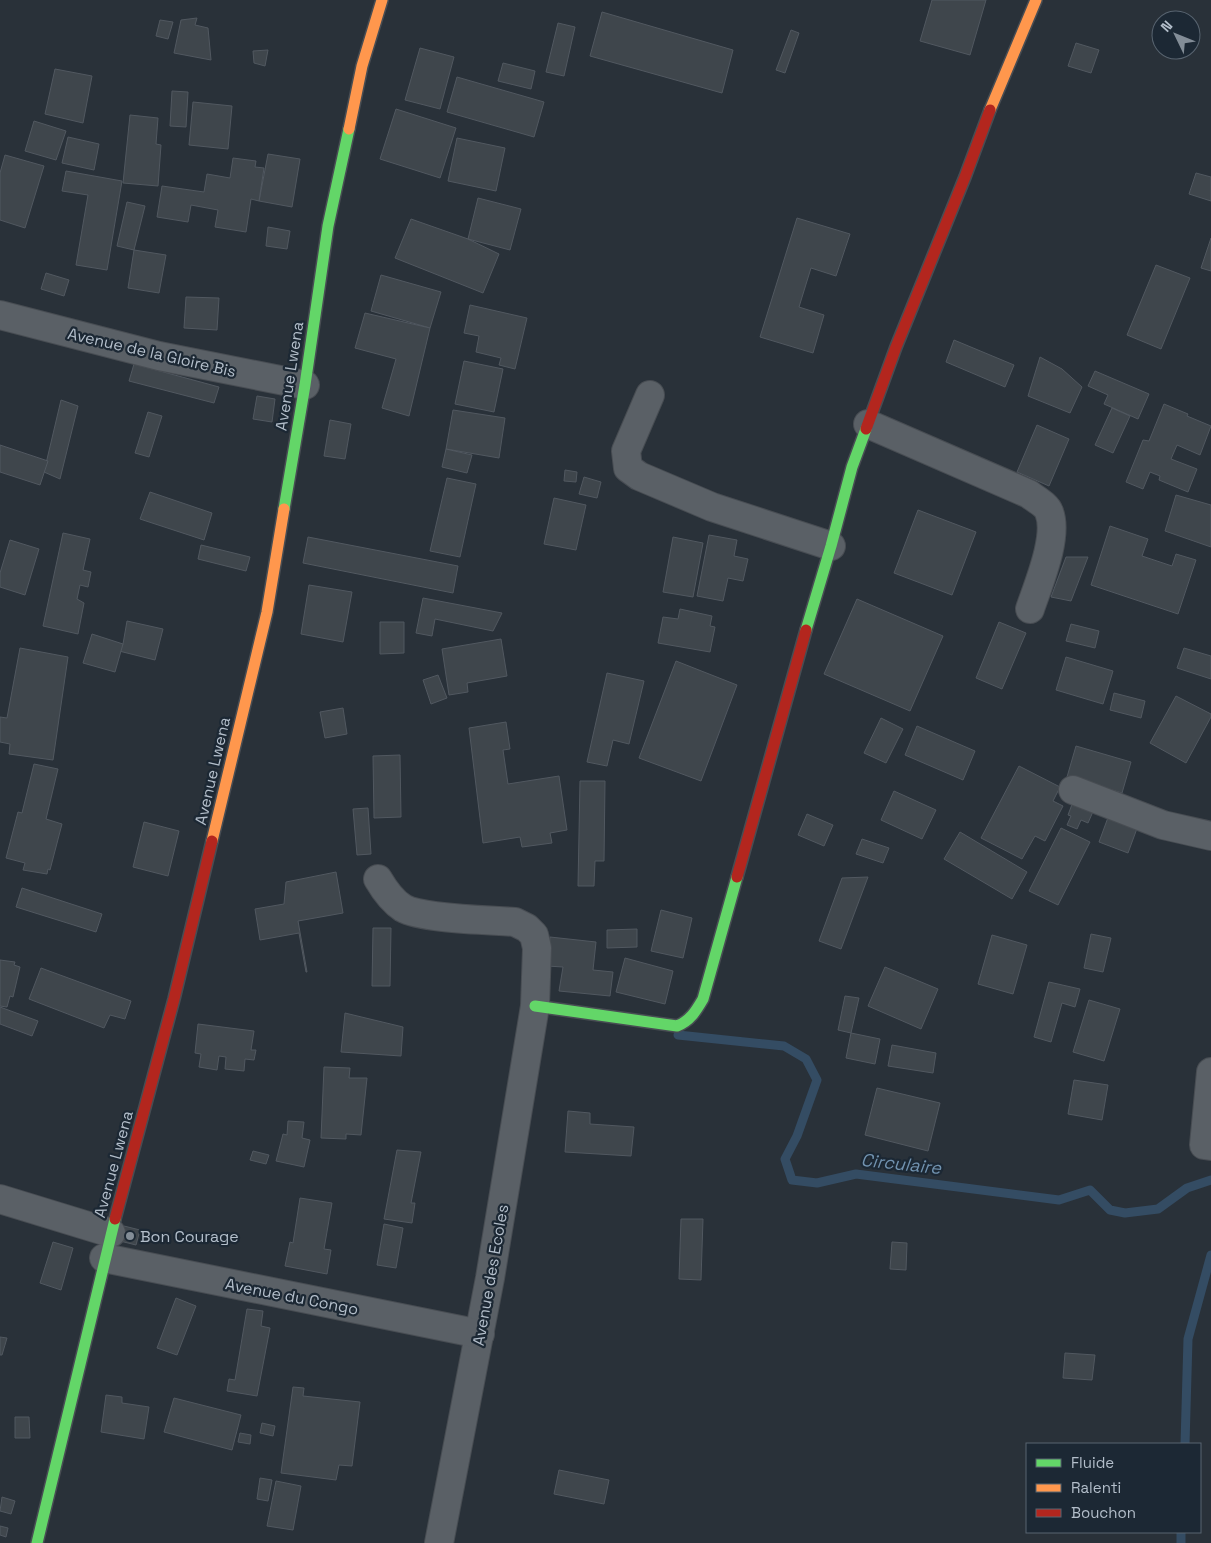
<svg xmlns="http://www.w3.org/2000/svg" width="1211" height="1543" viewBox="0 0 1211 1543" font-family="'Space Grotesk',sans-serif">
<rect width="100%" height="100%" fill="#293139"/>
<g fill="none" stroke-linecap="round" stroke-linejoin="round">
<g stroke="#344c63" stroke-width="9">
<path d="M678,1035L784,1046L806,1059L817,1080L797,1136L785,1159L792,1180L817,1183L856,1174L1059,1200L1090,1190L1110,1210L1125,1213L1158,1209L1187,1188L1211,1180"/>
<path d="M1185,1444L1188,1339L1211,1255"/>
<path d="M1181,1543V1532"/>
</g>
</g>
<g fill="#3f464c" stroke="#515860">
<path d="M932,0H986L970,55L920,41Z"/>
<path d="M602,12L733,50L722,93L590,56Z"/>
<path d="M197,18L195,25L208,28L211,60L174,53L181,20Z"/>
<path d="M160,20L173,22L168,39L156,36Z"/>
<path d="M558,23L575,27L564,76L546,72Z"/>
<path d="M791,30L799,33L785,73L776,70Z"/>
<path d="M1076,43L1099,50L1091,73L1068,66Z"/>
<path d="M420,48L454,57L440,109L405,100Z"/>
<path d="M268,50L265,66L254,63L253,51Z"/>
<path d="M503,63L535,71L531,89L498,81Z"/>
<path d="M55,69L92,76L83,123L45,114Z"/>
<path d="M457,77L544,102L534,137L447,112Z"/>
<path d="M172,91L188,92L186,127L170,126Z"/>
<path d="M193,102L232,106L228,149L189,145Z"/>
<path d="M396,109L456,128L440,178L380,159Z"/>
<path d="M130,115L158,118L156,144L161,145L158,186L123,183Z"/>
<path d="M34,121L66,131L56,160L25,151Z"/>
<path d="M68,137L99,144L94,170L62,163Z"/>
<path d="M457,138L505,148L496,191L448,181Z"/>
<path d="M268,154L300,159L292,207L259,201Z"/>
<path d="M5,155L44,166L25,228L0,220V173Z"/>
<path d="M233,158L256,161L255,167L264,168L259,201L251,199L246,232L215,227L218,210L191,205L188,222L157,217L162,186L204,192L207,174L230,178Z"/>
<path d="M66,171L122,181L107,270L76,265L88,195L62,191Z"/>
<path d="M1196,173L1211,177V201L1189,194Z"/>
<path d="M478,198L521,209L510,250L468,239Z"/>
<path d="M127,202L145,206L134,250L117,246Z"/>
<path d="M797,218L850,234L836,276L811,268L799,307L824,315L813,353L760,337Z"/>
<path d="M411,219L468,239L499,254L483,293L395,258Z"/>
<path d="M268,227L290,231L287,249L266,246Z"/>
<path d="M1211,238V271L1201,268Z"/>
<path d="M134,250L166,255L159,293L128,288Z"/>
<path d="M1156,265L1190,278L1161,349L1127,335Z"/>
<path d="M46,273L69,280L64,296L41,289Z"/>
<path d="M381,275L441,292L430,328L371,311Z"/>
<path d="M186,297L219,298L217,330L184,328Z"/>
<path d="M470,305L527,318L515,369L499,365L501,358L476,352L479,336L464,333Z"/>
<path d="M365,313L430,328L409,416L382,408L396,359L355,348Z"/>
<path d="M954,340L1014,365L1005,387L946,362Z"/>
<path d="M1040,357L1062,369L1082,387L1070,413L1028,396Z"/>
<path d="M464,361L503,369L494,412L455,404Z"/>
<path d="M134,364L219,387L214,403L129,381Z"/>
<path d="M1095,371L1149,394L1138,419L1104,404L1108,395L1088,386Z"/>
<path d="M257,396L275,399L272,422L253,419Z"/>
<path d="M61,400L78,406L60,479L44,472Z"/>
<path d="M1164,404L1188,414L1187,416L1211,426L1200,455L1177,445L1171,459L1197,469L1188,492L1159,480L1160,476L1150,472L1143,489L1126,482L1143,440L1149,441Z"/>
<path d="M1112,408L1130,416L1113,453L1095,445Z"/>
<path d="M453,410L505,418L499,458L446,449Z"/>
<path d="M148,412L162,416L149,457L135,453Z"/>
<path d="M330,420L351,424L345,459L324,456Z"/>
<path d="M1037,425L1069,439L1049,486L1017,472Z"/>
<path d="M0,445L48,461L40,485L0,472Z"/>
<path d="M446,449L472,455L467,473L442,467Z"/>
<path d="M565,470L577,472L576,482L564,481Z"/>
<path d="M584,477L601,482L597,498L579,494Z"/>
<path d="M447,478L476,484L460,557L430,551Z"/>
<path d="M150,492L212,513L204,540L140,519Z"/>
<path d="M1176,495L1211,505V547L1165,531Z"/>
<path d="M554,498L586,505L576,550L544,544Z"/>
<path d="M918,510L976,532L952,595L894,573Z"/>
<path d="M1110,526L1148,539L1142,556L1172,566L1176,554L1196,560L1178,614L1091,585Z"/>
<path d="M63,533L90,539L83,570L91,572L88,587L80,585L77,599L84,603L78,634L43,626Z"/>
<path d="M709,535L737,540L734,556L748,559L743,581L728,578L723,601L697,596Z"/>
<path d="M308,537L458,566L453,593L303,563Z"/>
<path d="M673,537L703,543L693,597L663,592Z"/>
<path d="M10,540L39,549L25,595L0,587V573Z"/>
<path d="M201,545L250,557L246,571L198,559Z"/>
<path d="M1066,557H1088L1071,601L1051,597Z"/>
<path d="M309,585L352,592L343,642L301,634Z"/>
<path d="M423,598L502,613L493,631L435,619L432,636L416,633Z"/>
<path d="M857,599L943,636L910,711L824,674Z"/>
<path d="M680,609L712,616L710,626L715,627L710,652L658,643L663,617L678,619Z"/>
<path d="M127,621L163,629L155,660L119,651L123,644Z"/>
<path d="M380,622H404V653L380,654Z"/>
<path d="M999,622L1026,633L1002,689L976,678Z"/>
<path d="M1071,624L1099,631L1095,648L1066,641Z"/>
<path d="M92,634L123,644L115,672L83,663Z"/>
<path d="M501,639L507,676L467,683L468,692L449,695L442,649Z"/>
<path d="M20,648L68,657L53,760L9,754L10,744L0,742V717L7,718Z"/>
<path d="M1184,648L1211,656V679L1177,668Z"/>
<path d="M1066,657L1113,671L1103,704L1056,690Z"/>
<path d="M676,661L737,685L701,781L639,758Z"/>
<path d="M607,673L644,681L629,744L613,740L607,766L587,762Z"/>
<path d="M438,675L447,698L431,704L423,680Z"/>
<path d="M1114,693L1145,701L1141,718L1110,710Z"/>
<path d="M1176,696L1211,714V717L1186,763L1150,743Z"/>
<path d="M343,708L347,734L325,738L320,712Z"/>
<path d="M881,718L903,729L886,763L864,753Z"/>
<path d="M506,722L510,749L503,750L508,784L559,776L567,830L550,833L552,843L522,847L520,837L483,843L469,728Z"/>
<path d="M917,726L975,751L963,780L905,755Z"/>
<path d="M1076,746L1131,762L1122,793L1067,777Z"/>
<path d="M400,755L401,817L374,818L373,756Z"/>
<path d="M34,764L58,769L46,819L62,824L50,870L48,869L47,874L23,870L25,863L6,858L18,812L22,813Z"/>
<path d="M1019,766L1060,787L1053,801L1063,806L1045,841L1035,836L1022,859L981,838Z"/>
<path d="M580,781H605L604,861H595L594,886H578Z"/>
<path d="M894,791L936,810L922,839L881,820Z"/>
<path d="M1074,799L1095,807L1088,823L1081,820L1077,829L1067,825L1071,816L1068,815Z"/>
<path d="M368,808L371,854L357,855L353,809Z"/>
<path d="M1110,812L1139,823L1128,853L1099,842Z"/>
<path d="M807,814L833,825L824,846L798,835Z"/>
<path d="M144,822L179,831L168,876L133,867Z"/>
<path d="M1061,828L1090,842L1058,905L1029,891Z"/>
<path d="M960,832L1027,872L1012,899L944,859Z"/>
<path d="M862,839L889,848L883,863L856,854Z"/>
<path d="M336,872L343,913L298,921L307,972H306L299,933L260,940L255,909L284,904L286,882Z"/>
<path d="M868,877L841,949L819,941L842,878Z"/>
<path d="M22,888L102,914L96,932L16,907Z"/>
<path d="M661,910L692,918L683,958L651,951Z"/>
<path d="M373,928H391L390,986H372Z"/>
<path d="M637,929V947L607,948V930Z"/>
<path d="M1091,934L1111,938L1103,972L1084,968Z"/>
<path d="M992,935L1027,945L1013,994L978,984Z"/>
<path d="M550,937L596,942L593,970L613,972L610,996L559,991L563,967L547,966Z"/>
<path d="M625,958L673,971L665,1004L616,992Z"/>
<path d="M0,960L15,962L14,965L20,967L13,997L10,996L7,1007L0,1006Z"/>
<path d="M885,967L938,989L921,1029L868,1006Z"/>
<path d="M41,968L131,1001L125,1019L110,1015L104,1028L29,999Z"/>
<path d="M1049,982L1080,989L1075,1007L1062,1003L1051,1042L1034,1037Z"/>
<path d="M845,996L859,998L851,1033L838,1030Z"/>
<path d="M1089,1000L1120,1009L1104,1061L1073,1052Z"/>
<path d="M0,1007L38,1021L32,1036L0,1024Z"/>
<path d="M345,1013L403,1027L401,1056L341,1052Z"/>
<path d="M198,1024L254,1031L251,1050H256L254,1060L245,1059L244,1071L225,1069L226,1057L219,1056L217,1070L199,1067L201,1054L195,1053Z"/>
<path d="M851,1033L880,1039L875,1064L846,1058Z"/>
<path d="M892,1045L936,1053L933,1073L888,1066Z"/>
<path d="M324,1067L350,1068L349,1078H367L361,1135L346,1134V1139L321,1138Z"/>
<path d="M1074,1080L1108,1085L1102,1120L1068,1114Z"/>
<path d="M877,1088L940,1103L928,1151L865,1135Z"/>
<path d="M568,1111L590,1113V1124L634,1127L631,1156L565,1152Z"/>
<path d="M288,1121L304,1122L302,1138L310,1140L304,1167L276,1161L283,1134L287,1135Z"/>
<path d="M397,1150L421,1152L411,1203H415L412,1223L384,1219Z"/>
<path d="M253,1151L269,1155L266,1164L250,1160Z"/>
<path d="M300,1198L332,1203L324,1249L331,1250L327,1274L285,1266L290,1242L293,1243Z"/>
<path d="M681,1219H703L701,1280L679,1279Z"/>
<path d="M384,1224L403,1228L396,1268L377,1265Z"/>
<path d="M124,1226L140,1230L136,1245L120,1241Z"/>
<path d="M53,1242L73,1248L61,1290L40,1283Z"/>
<path d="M892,1242L907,1243L906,1270L890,1269Z"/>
<path d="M176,1298L196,1306L177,1355L157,1348Z"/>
<path d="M247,1309L263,1311L261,1326L270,1328L257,1396L227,1391L229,1379L235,1380Z"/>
<path d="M0,1337L7,1338L2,1355H0Z"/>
<path d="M1065,1353L1095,1355L1092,1380L1063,1378Z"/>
<path d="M293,1387L304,1388L303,1396L360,1402L352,1466L339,1465L336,1480L281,1473Z"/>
<path d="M106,1395L122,1397V1403L149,1407L144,1439L101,1432Z"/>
<path d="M174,1398L241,1415L232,1450L164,1432Z"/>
<path d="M15,1417H29L30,1438H15Z"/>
<path d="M262,1423L275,1426L273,1436L260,1433Z"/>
<path d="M240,1433L251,1435L250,1444L238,1442Z"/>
<path d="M559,1470L609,1480L604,1504L554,1494Z"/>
<path d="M260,1478L272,1480L268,1501L257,1499Z"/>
<path d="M276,1481L301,1486L293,1530L267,1526Z"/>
<path d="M2,1497L15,1501L11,1514L0,1511Z"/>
<path d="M0,1526L8,1528L6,1537L0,1535Z"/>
</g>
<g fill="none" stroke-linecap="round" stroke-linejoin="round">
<g stroke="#484d53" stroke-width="30">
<g id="street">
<path d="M0,315L159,356L305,385"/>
<path d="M650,395L626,451L628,468L639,476L712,507L831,546"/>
<path d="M868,424L1029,494C1035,499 1047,505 1049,512C1059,536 1038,585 1030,609"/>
<path d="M1073,790L1163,825L1211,836"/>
<path d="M378,879C385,891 392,901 403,908C422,919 490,920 515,922L527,928L534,935L537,948L535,1006L490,1278L439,1543"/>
<path d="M1211,1072L1204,1145L1211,1146"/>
<path d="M0,1199L111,1233"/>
<path d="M104,1258L480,1334"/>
</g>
</g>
<g stroke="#484d53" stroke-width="14">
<g id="fast">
<path d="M284,509L305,385L328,226L349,129"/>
<path d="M806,630L831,546L852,467L866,429"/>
<path d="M535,1006L677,1026C690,1021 696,1011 703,999L737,877"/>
<path d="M37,1543L115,1219"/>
</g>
</g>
<g stroke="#484d53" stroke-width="14">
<g id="slow">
<path d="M990,110L1036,0"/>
<path d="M349,129L362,66L382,0"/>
<path d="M212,841L267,612L284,509"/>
</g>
</g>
<g stroke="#484d53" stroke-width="14">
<g id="jam">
<path d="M866,429L896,347L965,177L990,110"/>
<path d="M737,877L806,630"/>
<path d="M115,1219L174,999L212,841"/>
</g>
</g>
<use href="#street" stroke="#5a6066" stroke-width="28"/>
<use href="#fast" stroke="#63d668" stroke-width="11"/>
<use href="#slow" stroke="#ff974d" stroke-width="11"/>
<use href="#jam" stroke="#b3261e" stroke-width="11"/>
</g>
<circle fill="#838d97" stroke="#1c2834" stroke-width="2" cx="130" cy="1236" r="5"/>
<g text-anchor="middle" stroke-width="4.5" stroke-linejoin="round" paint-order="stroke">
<g font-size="16" fill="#b3beca" stroke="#1c2834">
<text transform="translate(152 352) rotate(13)" y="6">Avenue de la Gloire Bis</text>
<text transform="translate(289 376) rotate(-81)" y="6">Avenue Lwena</text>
<text transform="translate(212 771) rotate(-77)" y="6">Avenue Lwena</text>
<text transform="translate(113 1164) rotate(-75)" y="6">Avenue Lwena</text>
<text transform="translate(490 1275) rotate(-80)" y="6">Avenue des Ecoles</text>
<text transform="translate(292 1296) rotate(11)" y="6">Avenue du Congo</text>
</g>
<g font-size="16" fill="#b3beca" stroke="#1c2834" text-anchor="start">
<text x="140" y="1242">Bon Courage</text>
</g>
<g font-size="18" font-style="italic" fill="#7192af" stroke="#1c2834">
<text transform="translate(901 1164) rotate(6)" y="6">Circulaire</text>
</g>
</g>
<rect x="1026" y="1443" width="175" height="90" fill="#1c2834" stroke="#586470"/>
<rect x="1036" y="1459" width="25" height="8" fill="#63d668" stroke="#586470"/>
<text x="1071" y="1468" font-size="15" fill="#b3beca">Fluide</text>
<rect x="1036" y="1484" width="25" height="8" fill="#ff974d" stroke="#586470"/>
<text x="1071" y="1493" font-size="15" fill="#b3beca">Ralenti</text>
<rect x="1036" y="1509" width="25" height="8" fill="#b3261e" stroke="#586470"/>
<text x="1071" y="1518" font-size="15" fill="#b3beca">Bouchon</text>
<g transform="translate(1176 35) rotate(313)"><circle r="24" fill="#1c2834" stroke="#586470"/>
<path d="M0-4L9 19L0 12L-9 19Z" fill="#838d97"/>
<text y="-8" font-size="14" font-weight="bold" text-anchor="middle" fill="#b3beca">N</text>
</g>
</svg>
